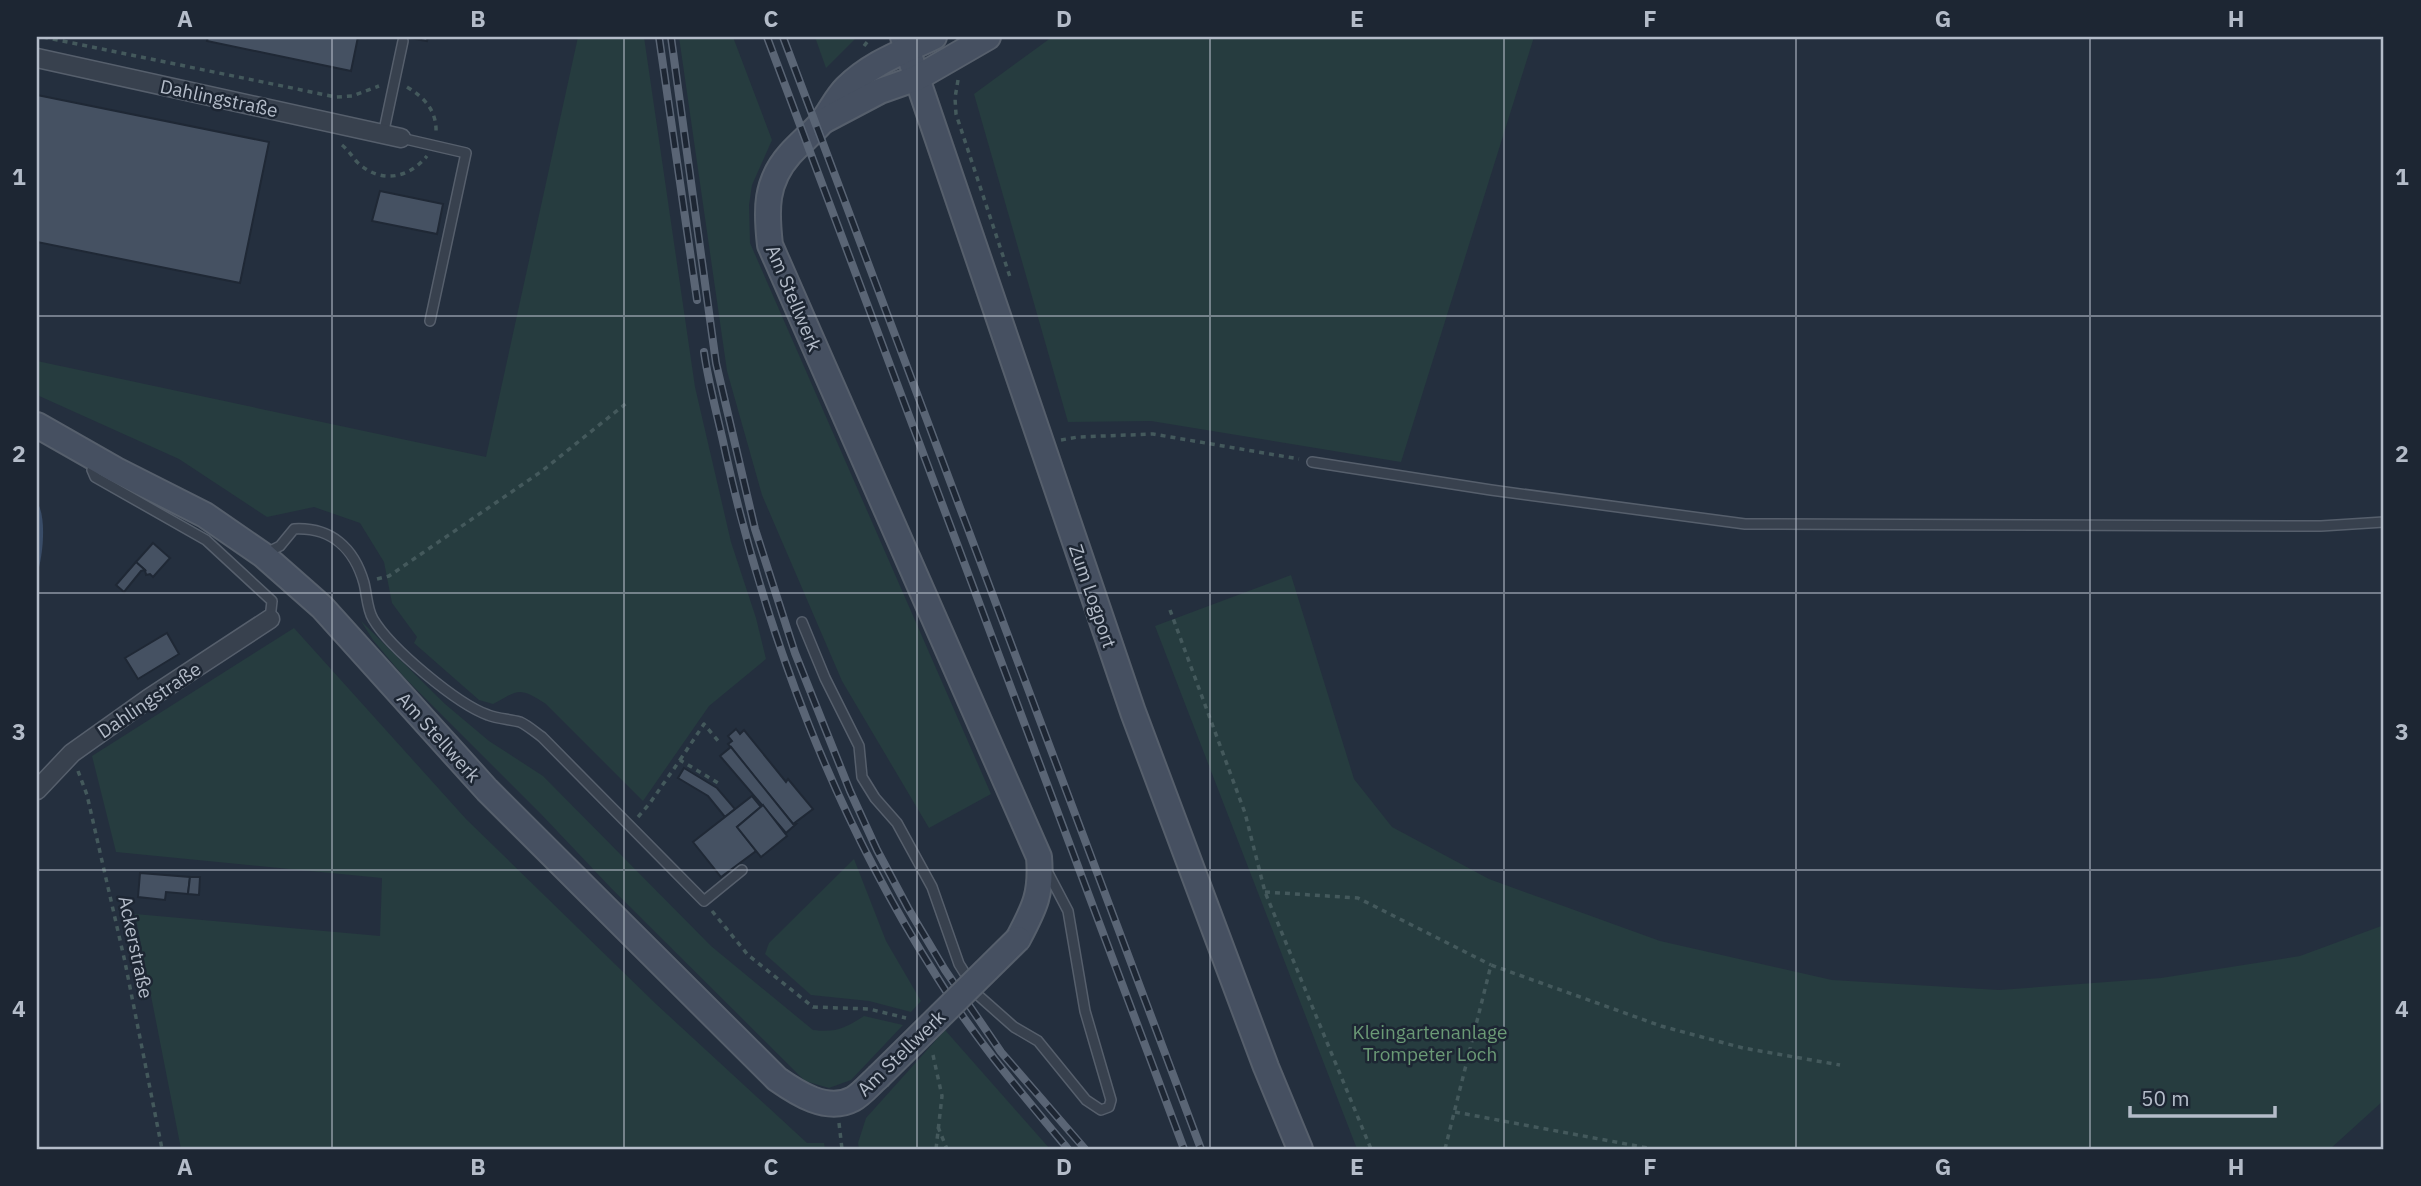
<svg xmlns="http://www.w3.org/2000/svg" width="2421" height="1186" viewBox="0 0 2421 1186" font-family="'IBM Plex Sans',sans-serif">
<rect width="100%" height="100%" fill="#242f3e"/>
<g fill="#263c3f">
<path d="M578,37H644L695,387L731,542L756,618L766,659L709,706L643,801L546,704C518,686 519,690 493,704L479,700L414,643L417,637L392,603L384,562L360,523L314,507L267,517L179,459L37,395V361L486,457Z"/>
<path d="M679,37H733L772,140L752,185L749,205L750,243L991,794L929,828L842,681L762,495L727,371Z"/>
<path d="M815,37H857L826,68Z"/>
<path d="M1052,37H1534L1401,462L1151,421L1068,422L974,94Z"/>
<path d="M1291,575L1354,779L1392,827L1489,879L1660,941L1832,980L1999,990L2161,978L2300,956L2384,925V1100L2330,1149H1357L1155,626Z"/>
<path d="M361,621L445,704L489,741L543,776L711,946L813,1030C836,1033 845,1028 864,1016L903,1025L851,1080L829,1088L805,1081L611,888L541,814L405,678L373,640Z"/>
<path d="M294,628L466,819L656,1004L807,1143H824L825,1149H181L135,914L380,936L382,878L116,852L92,756Z"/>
<path d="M854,859L886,941L921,1001L911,1012L869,1001L811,995L765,954L769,943Z"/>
<path d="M945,1030L1050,1149H859L858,1143L866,1118Z"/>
</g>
<path fill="#394c67" d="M37,502C47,517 43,557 37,574Z"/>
<g fill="#455162" stroke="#1f2835" stroke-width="2">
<path d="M208,37H358L351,71L207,41Z"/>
<path d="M405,37H428L427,41Z"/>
<path d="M37,95L269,142L240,283L37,242Z"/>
<path d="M380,191L443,204L437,234L372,221Z"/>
<path d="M153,543L170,558L153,577L150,574L146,575L145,570L136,562Z"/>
<path d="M136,562L145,570L141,571L124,592L116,585Z"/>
<path d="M167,633L179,654L138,679L125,658Z"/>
<path d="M736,729L740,734L744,730L786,782L788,779L813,809L793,824L728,744L732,741L728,736Z"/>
<path d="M731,747L793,824H796L786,833L720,756Z"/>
<path d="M684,768L717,788L735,809L725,817L708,796L678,778Z"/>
<path d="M752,796L761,807L737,827L756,851L721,877L693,842Z"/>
<path d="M763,805L787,836L761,857L737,827Z"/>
<path d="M140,873L190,877L188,894L166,892L165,900L138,897Z"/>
<path d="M190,877H200L199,895L188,894Z"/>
</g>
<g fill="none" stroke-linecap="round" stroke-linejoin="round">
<g stroke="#565f6c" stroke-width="12">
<g id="lane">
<path d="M383,135L403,41"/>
<path d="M401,138L466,153L430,321"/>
<path d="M95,460L92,470L95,477L206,540L272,601L270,619"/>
<path d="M1312,462L1491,490L1745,524L2321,526L2384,522"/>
<path d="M264,554L280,546L294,529C331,527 354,548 364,583C367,595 367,609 373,619C390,648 457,704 488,715C498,719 509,719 520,722C527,725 535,732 542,737L704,901L742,870"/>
<path d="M802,622L825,678L859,746L862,777L875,798L897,823L932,887L959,964L979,996L1014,1027L1038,1041L1086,1100L1101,1110L1109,1107L1111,1100L1085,1011L1068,911L1047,871"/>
</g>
</g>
<g stroke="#565f6c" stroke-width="21">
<g id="street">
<path d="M37,58L401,138"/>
<path d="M37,790L72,753L148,699L270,619"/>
</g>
</g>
<g stroke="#565f6c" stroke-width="28">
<g id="secondary">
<path d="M903,37L1133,712L1266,1067L1300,1149"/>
<path d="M934,37C903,52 871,63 846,88C836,98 830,112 821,123C811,134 800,143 790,154C765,182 766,210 770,245L1039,857C1042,893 1035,907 1018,939"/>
<path d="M825,120L880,91L917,78L988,37"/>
<path d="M37,425L116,470L205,515L263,555L322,607L487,790L777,1079C797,1093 827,1113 853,1099C862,1094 870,1084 878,1077"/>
</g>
</g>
<g stroke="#44595c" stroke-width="3.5" stroke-dasharray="5 5" stroke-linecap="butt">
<path d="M43,37L336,97L352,96L379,86"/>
<path d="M864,46L871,37"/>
<path d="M958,80L955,98L956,114L1011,280"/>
<path d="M407,87C425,98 437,111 436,133"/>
<path d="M342,145C348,150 352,156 357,162C380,184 408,179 427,156"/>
<path d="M1061,440L1078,437L1153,434L1299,459"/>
<path d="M377,579L389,576L542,471L629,401"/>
<path d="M1170,610L1245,813L1265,892L1371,1149"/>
<path d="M680,760L704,724L719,742"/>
<path d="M78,771L87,795L125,962L162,1149"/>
<path d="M638,817L650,803L680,760L718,783"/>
<path d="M1265,892L1358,898L1491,965"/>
<path d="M712,911L748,955L813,1007L869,1009L906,1018"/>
<path d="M933,1055L942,1096L936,1149"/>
<path d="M1455,1112L1653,1149"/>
<path d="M839,1123L842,1149"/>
<path d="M938,1127L947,1149"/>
<path d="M1445,1149L1491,965L1661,1026L1743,1048L1840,1065"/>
</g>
<use href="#lane" stroke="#38414e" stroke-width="9"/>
<use href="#street" stroke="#38414e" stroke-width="18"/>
<use href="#secondary" stroke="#465061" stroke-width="24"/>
<g stroke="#5a6575" stroke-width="8">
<g id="rail">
<path d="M659,37L697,300"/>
<path d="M671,37L716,363L755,529L795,653L850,791L877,850L908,908L945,970L1001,1052L1085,1149"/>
<path d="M767,37L1184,1149"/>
<path d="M783,37L1201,1149"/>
<path d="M704,352C709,387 719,421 726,455C767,638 836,819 937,977C975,1039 1022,1094 1068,1149"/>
</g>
</g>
<use href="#rail" stroke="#1d2633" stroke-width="5" stroke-dasharray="16" stroke-linecap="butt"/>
<g stroke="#565f6c" stroke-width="28" stroke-linecap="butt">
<path id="secondary-bridge" d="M878,1077L1018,939"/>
</g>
<use href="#secondary-bridge" stroke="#465061" stroke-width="24"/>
</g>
<path fill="none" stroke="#b4bcc9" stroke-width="2" stroke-opacity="0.55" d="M332,37V1149M624,37V1149M917,37V1149M1210,37V1149M1504,37V1149M1796,37V1149M2090,37V1149M37,316H2384M37,593H2384M37,870H2384"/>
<g text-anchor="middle" stroke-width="5" stroke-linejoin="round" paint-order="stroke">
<g font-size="19" fill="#b4bcc9" stroke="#1d2633">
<text transform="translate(219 98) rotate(12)" y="7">Dahlingstraße</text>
<text transform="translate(794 298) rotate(67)" y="7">Am Stellwerk</text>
<text transform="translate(1093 596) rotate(71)" y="7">Zum Logport</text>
<text transform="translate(149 700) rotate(-34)" y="7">Dahlingstraße</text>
<text transform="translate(439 737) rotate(48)" y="7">Am Stellwerk</text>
<text transform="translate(136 947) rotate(78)" y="7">Ackerstraße</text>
<text transform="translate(901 1053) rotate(-44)" y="7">Am Stellwerk</text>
</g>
<g font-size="19" fill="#6b9a76" stroke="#1d2633">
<text x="1430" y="1039">Kleingartenanlage<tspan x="1430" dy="22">Trompeter Loch</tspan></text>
</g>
</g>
<rect width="2421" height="1186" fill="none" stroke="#1d2633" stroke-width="77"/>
<path d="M2130 1106v10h145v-10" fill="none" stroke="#b4bcc9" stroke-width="3.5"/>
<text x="2141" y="1106" font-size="21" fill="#b4bcc9" stroke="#1d2633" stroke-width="5" paint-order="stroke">50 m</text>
<rect x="38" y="38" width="2344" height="1110" fill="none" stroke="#b4bcc9" stroke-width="2.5"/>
<g font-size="23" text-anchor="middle" font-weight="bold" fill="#b4bcc9">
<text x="185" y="27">A</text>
<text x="478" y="27">B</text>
<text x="771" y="27">C</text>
<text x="1064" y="27">D</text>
<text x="1357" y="27">E</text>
<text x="1650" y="27">F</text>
<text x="1943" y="27">G</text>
<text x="2236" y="27">H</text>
<text x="19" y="185">1</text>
<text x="2402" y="185">1</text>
<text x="19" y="462">2</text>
<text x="2402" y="462">2</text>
<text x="19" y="740">3</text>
<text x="2402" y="740">3</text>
<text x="19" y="1017">4</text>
<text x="2402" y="1017">4</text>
<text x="185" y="1175">A</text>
<text x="478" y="1175">B</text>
<text x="771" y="1175">C</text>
<text x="1064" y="1175">D</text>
<text x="1357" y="1175">E</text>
<text x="1650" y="1175">F</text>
<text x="1943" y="1175">G</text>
<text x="2236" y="1175">H</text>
</g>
</svg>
